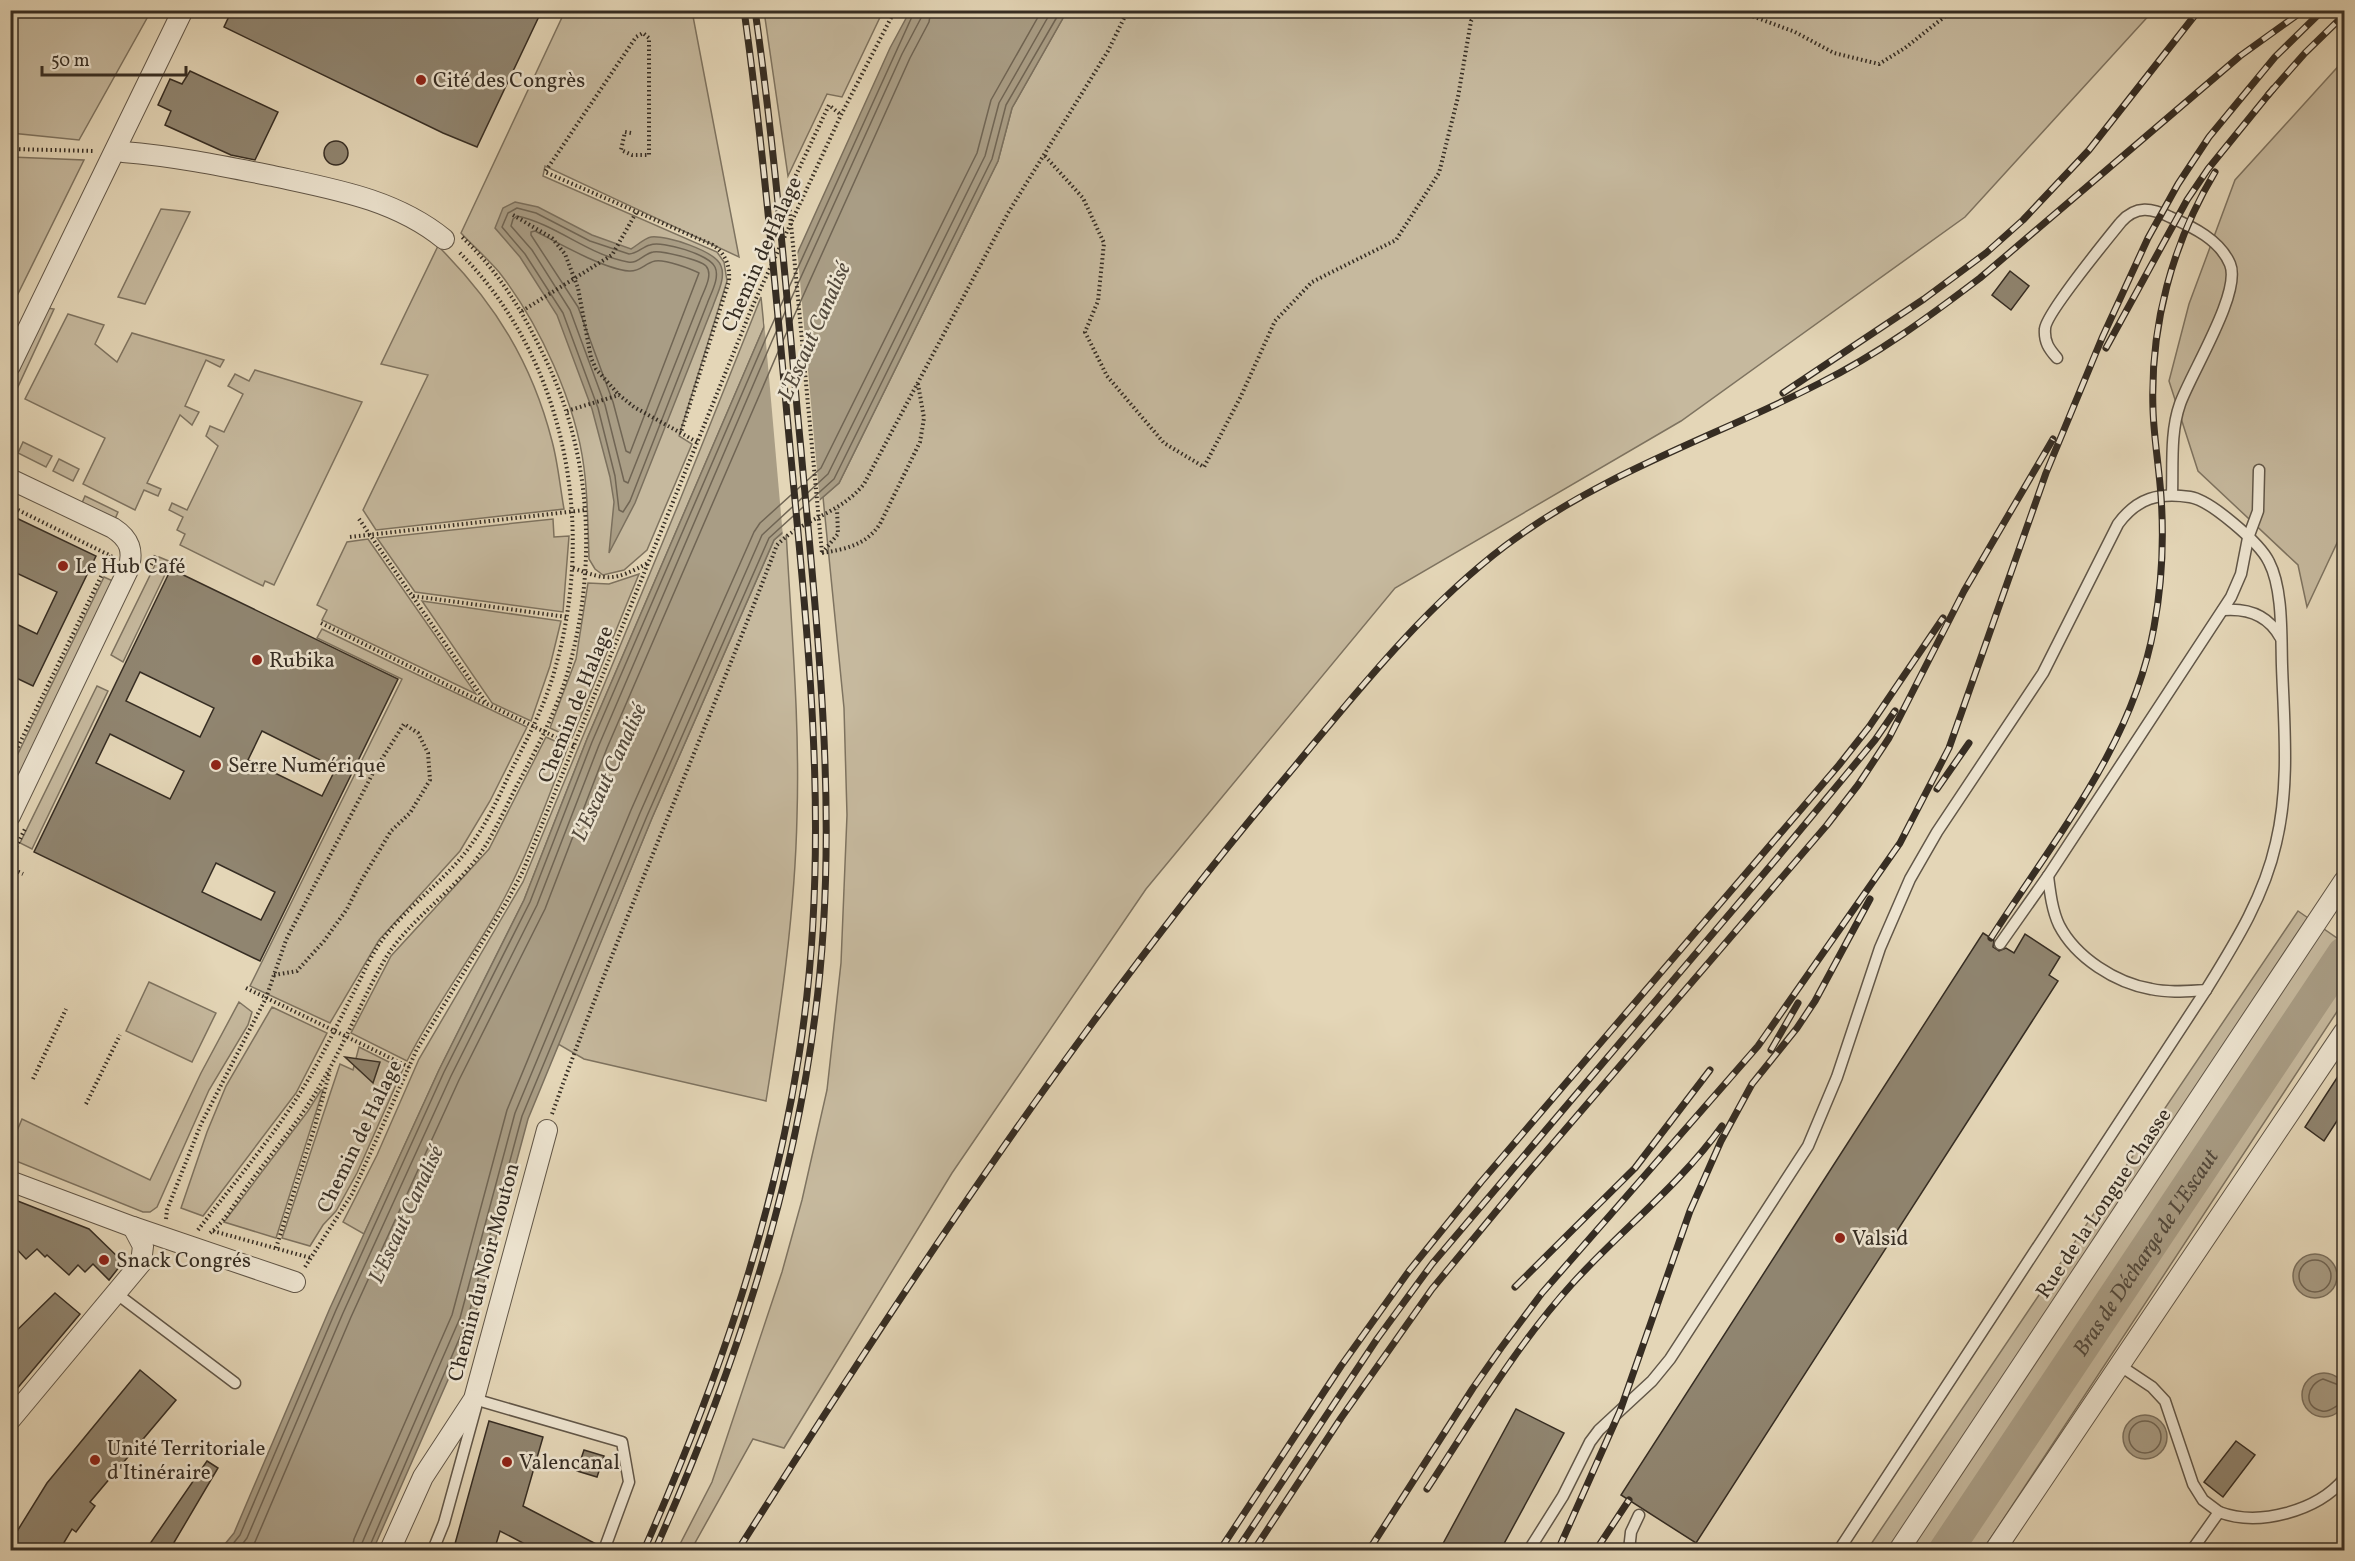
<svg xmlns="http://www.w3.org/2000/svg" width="2355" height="1561" viewBox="0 0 2355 1561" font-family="Vollkorn,serif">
<rect width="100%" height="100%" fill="#e4d6b7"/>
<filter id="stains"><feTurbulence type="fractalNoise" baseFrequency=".00333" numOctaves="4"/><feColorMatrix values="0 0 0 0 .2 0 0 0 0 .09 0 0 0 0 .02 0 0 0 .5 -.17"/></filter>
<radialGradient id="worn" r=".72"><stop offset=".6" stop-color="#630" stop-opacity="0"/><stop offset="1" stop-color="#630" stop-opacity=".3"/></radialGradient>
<g fill="#c6b99e" stroke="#7e7360" stroke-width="1.5">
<path d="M10,11H151L79,140L11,133Z"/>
<path d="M565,11H692L739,257L545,166L543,176L717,252L724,262L727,281L679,436L692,444L647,550L624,570L603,575L595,569L589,559C588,529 588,498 584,468C576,403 539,323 499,272C487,258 473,246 461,233Z"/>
<path d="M764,11H883L842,97L827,94L788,176Z"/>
<path d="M1067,11H2153L1965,217L1681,421L1395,588L1146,889L952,1173L784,1448L753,1439L691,1550H677L712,1482L782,1272L802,1200L827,1090L841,963L847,815L844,708L823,497L839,483L998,161L1012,108Z"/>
<path d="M2344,60V528L2307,607L2298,565L2198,471L2169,381L2189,304L2235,180Z"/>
<path d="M11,157L84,160L11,308L10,157Z"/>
<path d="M161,209L190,212L145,304L118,297Z"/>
<path d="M438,246C495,303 532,363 552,441C558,463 560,487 564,509L376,530L363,510L428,375L381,364Z"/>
<path d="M761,297L764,327L587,739L524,900L439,1070L364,1234L343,1222L377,1155L419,1059L523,882L678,505Z"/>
<path d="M47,308L54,309L15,393L11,392L10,383Z"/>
<path d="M68,314L104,325L95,344L117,362L132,333L224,360L220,367L206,360L185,406L199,412L192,425L180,415L147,483L161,489L158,496L144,490L135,510L83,484L105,438L25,399Z"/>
<path d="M255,370L362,402L274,585L265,581L263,586L180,545L185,534L177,530L183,517L169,510L172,503L187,510L218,446L206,436L210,426L224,432L243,394L228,386L235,374L249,381Z"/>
<path d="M23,442L52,456L46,467L18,453Z"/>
<path d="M59,459L79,469L73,481L53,471Z"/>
<path d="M85,496L118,512L115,519L82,503Z"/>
<path d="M553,519L554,537L569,536L563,612L415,592L377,538Z"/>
<path d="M786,530C791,625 800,721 797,816C795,912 781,1007 766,1101L584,1059L558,1044L652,818L774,540Z"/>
<path d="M368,539L476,694L322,620L327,610L317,605L347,542Z"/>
<path d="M159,557L171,562L123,662L111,655Z"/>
<path d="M639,574L572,738L550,728L576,659L588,583L609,584Z"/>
<path d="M104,577L113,581L11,791L10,770Z"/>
<path d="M422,601L561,621L550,666L531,721L492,703Z"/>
<path d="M322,629L527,727L490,801L460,851L379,940L330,1023L250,986L402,679L317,638Z"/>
<path d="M97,686L108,691L32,849L20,843Z"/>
<path d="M546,737L568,747C550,792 534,839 512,883C482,945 438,999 407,1061L351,1033L391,956L489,849Z"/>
<path d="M2298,911L2344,943V1001L1983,1550H1867Z"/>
<path d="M149,982L216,1013L192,1062L126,1031Z"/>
<path d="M239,1002L252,1012L248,1025L209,1090L157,1207L150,1212H143L11,1159V1145L22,1119L150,1180L201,1073Z"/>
<path d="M272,1007L327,1033L296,1093L203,1216L181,1208L207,1132L226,1086Z"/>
<path d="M359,1047L403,1069L357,1173L336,1211L323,1225L310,1246L282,1238L340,1064L353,1070Z"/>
<path d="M321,1090H323L276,1238L224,1222L308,1111Z"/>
</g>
<g fill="#a99d85" stroke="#7b705e" stroke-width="1.5">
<path d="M910,11H1067L1012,108L998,161L839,483L774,540L652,818L528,1119L473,1323L373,1550H220L234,1533L330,1308L439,1070L524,900L587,739L760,336L890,48Z"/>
<path d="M515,202L538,207L592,235L631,249C636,246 645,238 651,237C666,235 716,251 721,266C726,278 717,294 713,306L635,503L609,553L614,502L610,477L592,409L557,315L520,257L495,228L503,208Z"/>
<circle cx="2315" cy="1276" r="22"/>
<circle cx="2324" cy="1395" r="22"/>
<circle cx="2145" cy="1437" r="22"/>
</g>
<path fill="#e4d6b7" d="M797,247L820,504L783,537L764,320Z"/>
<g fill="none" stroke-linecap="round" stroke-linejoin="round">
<g stroke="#706554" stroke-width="1.5">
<path d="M517,208L536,213L590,241L629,254C637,254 642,247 650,245C662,240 710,255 715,267C720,278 711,293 707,304L630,501L623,512L619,510L615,476L598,408L563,313L525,254L502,227L508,213Z"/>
<path d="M517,216C556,224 588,255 628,262C638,264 643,254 653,252C661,250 700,260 706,266C714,275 703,292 700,301L628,483L624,481L605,405L570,310L532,250L511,226L513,219Z"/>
<path d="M535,231C558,243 604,269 629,271C640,272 645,263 655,261C665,259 691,269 699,273L630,453L626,451L613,402L578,307L531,235V232Z"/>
<circle cx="2315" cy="1276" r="16"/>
<path d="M2344,1387L2323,1379C2307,1384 2302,1407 2322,1411C2331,1413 2336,1404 2344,1403"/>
<circle cx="2145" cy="1437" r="16"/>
<path d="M228,1550L240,1535L336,1310L444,1072L530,902L592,742L766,338L915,10"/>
<path d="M238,1550L247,1538L343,1313L451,1076L537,905L599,745L772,341L902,54L921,18L922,10"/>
<path d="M249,1550L255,1542L351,1317L459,1080L545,909L607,748L781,345L910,58L929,22L931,10"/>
<path d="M352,1550L354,1539L452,1315L507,1110L631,810L754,532L760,523L821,468L977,153L991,100L1042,10"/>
<path d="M361,1550L362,1543L460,1318L515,1113L640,813L762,535L828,474L985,156L999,103L1052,10"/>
<path d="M368,1550L467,1321L522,1116L647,816L769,538L834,479L992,159L1006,105L1061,10"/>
</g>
<path stroke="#a99d85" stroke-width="34" id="s1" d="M1946,1550L2344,954"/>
</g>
<g fill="#908570" stroke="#362d23" stroke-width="1.5" fill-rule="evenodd">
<path d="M232,10H542L477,147L443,133L224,27Z"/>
<path d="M190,71L278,112L255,160L231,155L165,125L171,111L158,105L170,79L182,84Z"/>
<circle cx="336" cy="153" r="12"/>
<path d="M2010,271L2029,286L2011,310L1992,295Z"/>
<path d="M10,515L96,556L33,686L10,675V621L37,634L57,592L10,570Z"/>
<path d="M171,569L398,679L260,961L34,852ZM140,672L214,708L200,737L126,701ZM262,731L336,768L322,796L248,760ZM110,734L184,771L170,799L96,763ZM216,863L275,892L261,920L202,892Z"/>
<path d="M1983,933L1994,940L1993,947L1999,951L2006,948L2014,953L2025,934L2060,957L2049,975L2058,981L1696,1543L1621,1495Z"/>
<path d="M345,1057L380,1062L373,1083Z"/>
<path d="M2344,1067V1110L2324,1141L2305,1127Z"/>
<path d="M10,1198L89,1229L120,1259V1266L109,1280L93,1264L85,1272L78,1265L69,1275L47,1255L45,1257L37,1249L26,1259L10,1242Z"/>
<path d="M55,1293L80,1314L10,1397V1337Z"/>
<path d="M140,1370L176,1400L90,1502L95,1506L76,1532L72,1529L59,1551H10V1544L16,1533L47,1483Z"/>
<path d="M1516,1409L1564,1433L1500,1551H1439Z"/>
<path d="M489,1421L543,1437L523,1506L598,1545L597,1551H538L500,1531L494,1551H453Z"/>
<path d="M2236,1441L2255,1455L2223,1497L2204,1482Z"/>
<path d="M584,1450L604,1456L597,1477L577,1471Z"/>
<path d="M207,1461L218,1468L169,1551H145Z"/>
</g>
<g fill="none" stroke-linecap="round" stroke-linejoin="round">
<g stroke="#625748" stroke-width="13">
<g id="lane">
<path d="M2057,358C2049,349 2044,342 2045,329C2045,315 2108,238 2121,222C2136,205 2152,208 2170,217C2193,227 2220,240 2230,264C2242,292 2191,373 2180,404C2170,432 2173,466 2172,495"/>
<path d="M2223,610C2247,608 2268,615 2280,637"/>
<path d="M2000,944L2048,876L2231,597L2241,574L2248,538L2258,511L2259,470"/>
<path d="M117,1294L235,1383"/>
<path d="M2119,1365L2152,1387L2165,1401L2193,1484L2203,1500L2219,1512"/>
<path d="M474,1399L622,1442L629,1482L604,1550"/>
<path d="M433,1550L444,1523L476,1407"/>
<path d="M1529,1550L1563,1496L1590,1442L1599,1430L1652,1381L1670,1359L1808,1146L1837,1077L1880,948L1910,879L1937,832L2043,673L2118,524C2137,498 2159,492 2190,497C2210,500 2260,543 2269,562C2283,589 2281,635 2282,666C2284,724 2290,785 2276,843C2264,897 2235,943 2206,990C2188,991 2169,993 2151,989C2116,983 2076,958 2059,925C2052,910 2050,892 2048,876"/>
<path d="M1629,1550L1631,1532L1639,1515"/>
<path d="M1839,1550L2206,990"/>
<path d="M2192,1550L2219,1512C2259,1527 2317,1511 2344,1479"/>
</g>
</g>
<g stroke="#625748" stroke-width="22">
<g id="street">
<path d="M123,152C174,156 223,166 273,176C333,189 395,199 444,239"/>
<path d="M10,366L183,10"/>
<path d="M10,479L113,528C130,539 134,551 128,570L10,816"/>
<path d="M10,1181L133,1227L295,1282"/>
<path d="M10,1420L141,1263L143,1246L133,1227"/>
<path d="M390,1550L423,1477L474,1399L547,1130"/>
<path d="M1899,1550L2344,881"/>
<path d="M1995,1550L2344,1032"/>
</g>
</g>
<g stroke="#362d23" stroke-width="4" stroke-dasharray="1.5 3" stroke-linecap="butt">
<path d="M1736,10L1795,32L1834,53L1879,64L1905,48L1953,10"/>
<path d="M631,133L625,132L621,150L632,155H649V38L643,33L636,37L545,172L713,245C726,254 730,266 729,281L681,432"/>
<path d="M10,149L94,151"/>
<path d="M1045,156L1083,198L1104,243L1098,301L1085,332L1107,376L1164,443L1204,467L1241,396L1275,321L1312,282L1396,240L1439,173L1458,97L1471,21L1478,10"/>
<path d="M788,192L829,105L841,115"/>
<path d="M513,215L552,238L565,254L578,288L591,358L596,369L619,395"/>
<path d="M522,311L612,255L636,213"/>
<path d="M567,411L619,395L634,407L697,442"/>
<path d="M10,506L111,556L10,763"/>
<path d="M359,519L487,704L574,746"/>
<path d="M350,537L585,510"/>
<path d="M822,553C846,549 866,545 880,524L920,442L924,418L918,384"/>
<path d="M822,553L838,534L837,509"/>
<path d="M573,568C608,581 614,581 648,563"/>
<path d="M149,569L156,555"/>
<path d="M413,596L567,617"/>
<path d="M321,623L486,704"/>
<path d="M10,859L25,829"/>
<path d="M10,868L23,874"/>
<path d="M246,988L409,1067"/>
<path d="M33,1079L66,1009"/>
<path d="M86,1104L120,1035"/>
<path d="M552,1114C621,922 704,736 777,545C804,517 838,516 864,484L1008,213L1108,51L1128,10"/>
<path d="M166,1219L167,1210L201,1124L266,998L286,940L373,773L404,724L418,733L428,753L430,780L410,813L391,831L361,881L347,909L324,941L297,971L274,975"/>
<path d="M198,1230C234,1183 274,1136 305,1085C324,1053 340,1019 357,986C364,972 370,958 378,946C404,907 447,881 473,842C488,821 499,796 510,773C527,739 545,706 555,669C596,526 567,359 458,251"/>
<path d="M213,1231L311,1258"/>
<path d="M210,1233C226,1221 239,1196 252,1180C275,1149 300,1120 319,1087C344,1046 361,1001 385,959C411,917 457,890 484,848C496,829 506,807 516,787C535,752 554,716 566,678C598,571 593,454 543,354C522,310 498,271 462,237"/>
<path d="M276,1248L315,1126L330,1071"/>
<path d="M305,1267L352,1194L417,1049L506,903L523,871L753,305L841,115L895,10"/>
</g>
<use href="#lane" stroke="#ede4d0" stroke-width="10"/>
<use href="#street" stroke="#ede4d0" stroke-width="20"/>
<g stroke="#362d23" stroke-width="7">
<g id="rail">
<path d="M2268,95L2305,53L2344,15"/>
<path d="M2106,348L2187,200L2208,169L2273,89"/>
<path d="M1783,393L1924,299L1986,253L2023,220L2089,150L2199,10"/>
<path d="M1937,789L1969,743"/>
<path d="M1991,938C2054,839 2133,745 2154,627C2162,584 2164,539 2161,496C2159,467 2154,439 2153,410C2150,326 2172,244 2215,172"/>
<path d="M1771,1050L1798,1003"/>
<path d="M1515,1287L1635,1168L1710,1070"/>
<path d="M1427,1489C1473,1419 1515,1347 1572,1284C1620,1231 1680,1185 1722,1126"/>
<path d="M644,1550C714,1391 772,1228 799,1055C831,853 810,660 791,458C777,309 765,159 744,10"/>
<path d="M655,1550C731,1379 791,1202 815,1016C840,827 818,639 801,450C787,303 776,156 755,10"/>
<path d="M738,1550C905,1286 1078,1024 1280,784C1350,701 1418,612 1505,546C1603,472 1713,438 1820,383C1877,355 1930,316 1980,278L2240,56L2304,10"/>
<path d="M1220,1550L1341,1366L1409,1271L1481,1182L1839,765L1869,727L1943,618"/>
<path d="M1237,1550L1377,1339L1432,1264L1777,858L1875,740L1895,711"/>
<path d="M1254,1550L1341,1418L1432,1289L1527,1174L1827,825L1858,785L1889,738L1964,591L2053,439"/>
<path d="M1369,1550L1473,1388L1501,1348L1542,1293L1758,1046L1900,843L1949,748L2046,473L2102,338L2148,238L2178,184L2209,137L2275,57L2323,10"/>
<path d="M1558,1550L1620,1411L1690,1211L1721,1141L1752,1084L1797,1028L1815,1001L1870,899"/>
<path d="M1596,1550L1629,1500"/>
</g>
</g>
<use href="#rail" stroke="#ede4d0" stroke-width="4.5" stroke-dasharray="14" stroke-linecap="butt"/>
<path stroke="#362d23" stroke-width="4" stroke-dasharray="1.5 3" stroke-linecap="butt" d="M788,192L822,553"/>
</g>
<g fill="#8f2418" stroke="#ede4d0" stroke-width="2">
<circle cx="421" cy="80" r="6"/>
<circle cx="63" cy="566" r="6"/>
<circle cx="257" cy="660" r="6"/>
<circle cx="216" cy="765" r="6"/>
<circle cx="1840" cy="1238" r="6"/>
<circle cx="104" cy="1260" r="6"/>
<circle cx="95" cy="1460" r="6"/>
<circle cx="507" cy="1462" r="6"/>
</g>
<g text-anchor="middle" stroke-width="5" stroke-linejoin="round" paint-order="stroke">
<g font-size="21" fill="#362d23" stroke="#ede4d0" text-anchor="start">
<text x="433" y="87">Cité des Congrès</text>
<text x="75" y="573">Le Hub Café</text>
<text x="269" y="667">Rubika</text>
<text x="228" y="772">Serre Numérique</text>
<text x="1852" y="1245">Valsid</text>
<text x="116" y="1267">Snack Congrés</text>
<text x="107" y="1455">Unité Territoriale<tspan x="107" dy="24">d'Itinéraire</tspan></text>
<text x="519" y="1469">Valencanal</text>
</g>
<g font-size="21" fill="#362d23" stroke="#ede4d0">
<text transform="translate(761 254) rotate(-66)" y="7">Chemin de Halage</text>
<text transform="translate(575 704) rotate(-68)" y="7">Chemin de Halage</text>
<text transform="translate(359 1136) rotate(-64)" y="7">Chemin de Halage</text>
<text transform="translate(2103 1203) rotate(-56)" y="7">Rue de la Longue Chasse</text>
<text transform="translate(483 1272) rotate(-75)" y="7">Chemin du Noir Mouton</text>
</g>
<g font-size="22" font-style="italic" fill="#53493c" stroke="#ede4d0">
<text transform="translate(813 331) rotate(-66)" y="8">L'Escaut Canalisé</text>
<text transform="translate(608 772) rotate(-65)" y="8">L'Escaut Canalisé</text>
<text transform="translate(405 1214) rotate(-65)" y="8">L'Escaut Canalisé</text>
<text dy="8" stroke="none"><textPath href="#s1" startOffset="358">Bras de Décharge de L'Escaut</textPath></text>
</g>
</g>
<rect width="2355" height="1561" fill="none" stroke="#e4d6b7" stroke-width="36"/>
<rect x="12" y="12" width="2331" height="1537" fill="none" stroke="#362d23" stroke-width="3"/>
<rect x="18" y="18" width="2319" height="1525" fill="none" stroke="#362d23" stroke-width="1.5"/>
<path d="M42 66v9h144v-9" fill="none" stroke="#362d23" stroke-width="3"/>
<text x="51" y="66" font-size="18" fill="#362d23" stroke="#ede4d0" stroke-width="4.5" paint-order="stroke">50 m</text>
<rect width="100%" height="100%" filter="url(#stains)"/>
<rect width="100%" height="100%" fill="url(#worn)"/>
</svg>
